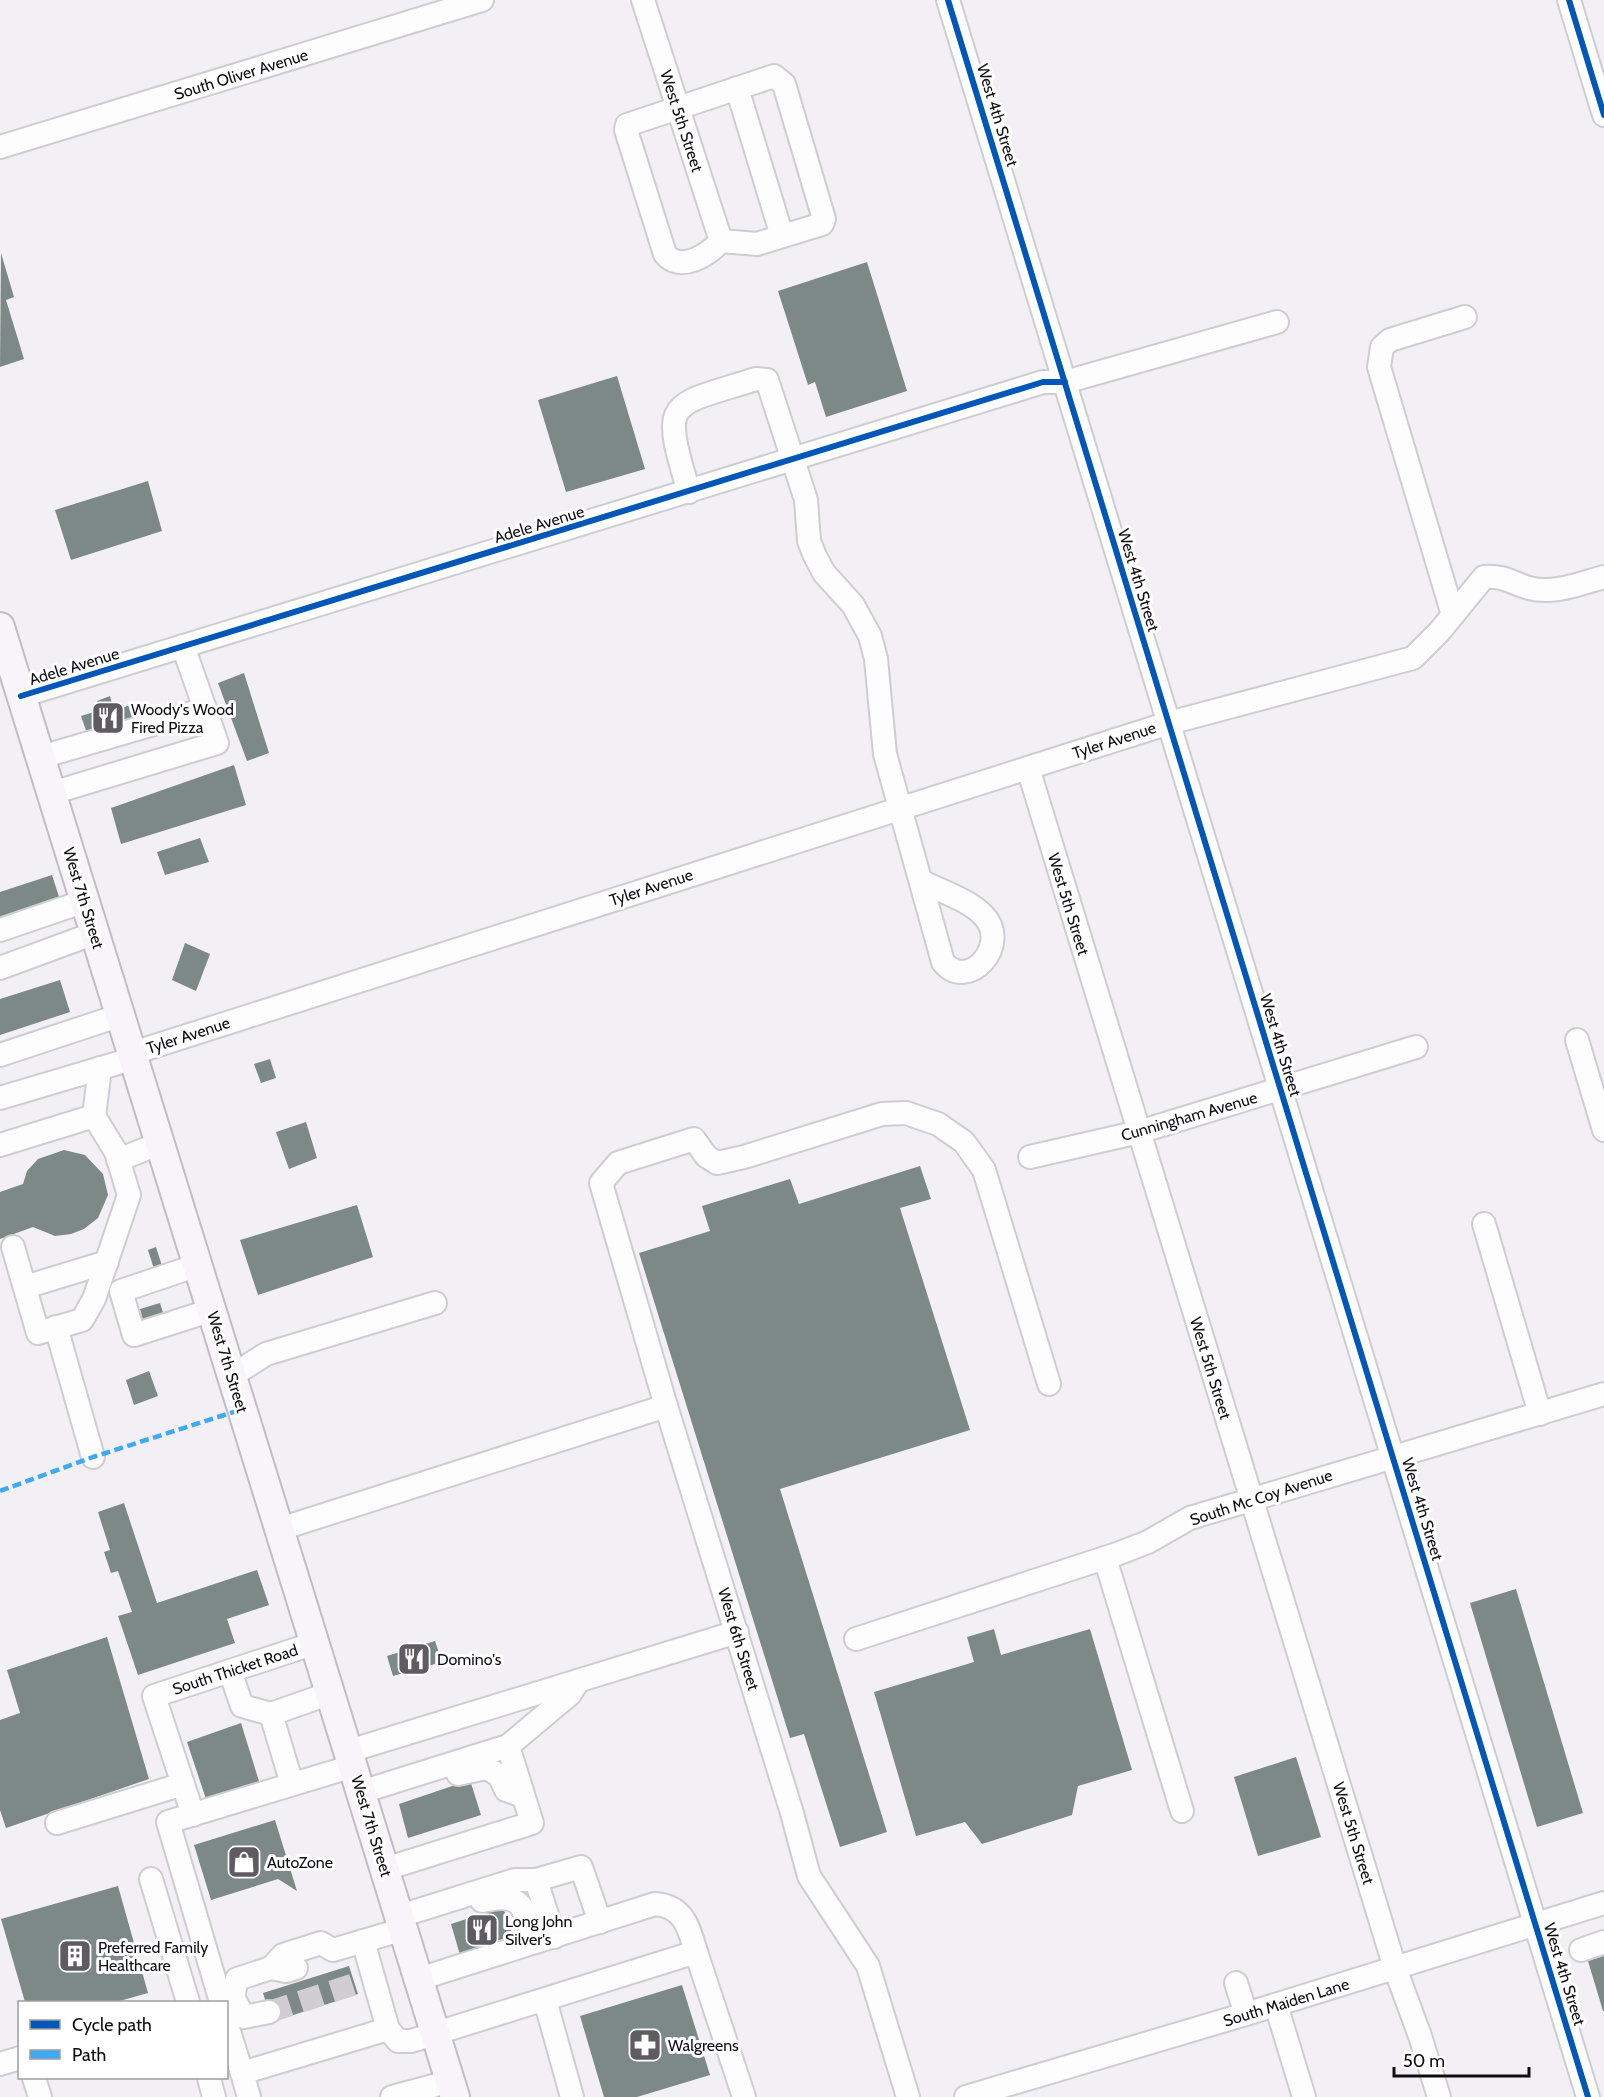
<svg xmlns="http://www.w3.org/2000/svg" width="1604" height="2097" viewBox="0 0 1604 2097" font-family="Cabin,sans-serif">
<rect width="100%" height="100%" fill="#f2f0f5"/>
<g fill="#7d8986">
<path d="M1,253L14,297L6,300L24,359L0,367Z"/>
<path d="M867,262L907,391L826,417L815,382L808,385L778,291Z"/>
<path d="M617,376L645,469L566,492L538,400Z"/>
<path d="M148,481L162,531L71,560L55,510Z"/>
<path d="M244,673L269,753L247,761L218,683Z"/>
<path d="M110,696L114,711L130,705L134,720L89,739L81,716L100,710L97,701Z"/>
<path d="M234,765L246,805L121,844L111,808Z"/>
<path d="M200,838L209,862L165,875L157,852Z"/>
<path d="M52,875L61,903L0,923V892Z"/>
<path d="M185,943L210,954L196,991L172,980Z"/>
<path d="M60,980L70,1012L0,1035V999Z"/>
<path d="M270,1059L276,1078L261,1083L254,1064Z"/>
<path d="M306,1122L317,1158L289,1169L276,1132Z"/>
<path d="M64,1150L85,1155L103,1174L108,1195L98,1218L84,1229L71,1234L55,1236L33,1227L0,1239V1192L23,1184L27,1171L38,1159Z"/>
<path d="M920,1166L931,1199L900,1208L970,1430L780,1489L887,1832L840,1847L804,1734L790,1738L639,1253L710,1231L702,1206L790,1179L799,1204Z"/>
<path d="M357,1205L373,1257L258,1295L240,1240Z"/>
<path d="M156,1247L162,1266L154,1269L148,1250Z"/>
<path d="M160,1303L164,1316L144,1324L140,1309Z"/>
<path d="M149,1371L158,1396L134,1405L126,1380Z"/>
<path d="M124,1503L157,1603L257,1570L269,1605L227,1619L235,1643L138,1675L118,1616L132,1612L118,1571L111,1573L104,1552L110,1550L98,1512Z"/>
<path d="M1516,1589L1583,1813L1537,1827L1470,1603Z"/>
<path d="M994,1629L1001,1655L1090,1629L1132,1770L1078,1786L1072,1815L982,1844L965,1822L916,1836L874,1692L974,1662L967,1637Z"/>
<path d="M107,1637L149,1779L6,1828L0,1810V1720L20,1713L7,1670Z"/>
<path d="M435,1641L442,1662L393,1676L387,1656Z"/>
<path d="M241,1723L262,1791L209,1808L187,1742Z"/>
<path d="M1296,1757L1321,1837L1258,1856L1234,1777Z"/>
<path d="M470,1780L481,1815L408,1838L399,1804Z"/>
<path d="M275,1820L297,1891L278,1879L211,1900L194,1845Z"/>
<path d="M118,1886L148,1993L116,2002H25L1,1919Z"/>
<path d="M503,1907L513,1937L460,1955L451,1924Z"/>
<path d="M1604,1956V2011H1603L1588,1961Z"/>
<path d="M349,1966L358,1994L272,2022L263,1993Z"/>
<path d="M682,1985L710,2075L637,2097H604L580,2016Z"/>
</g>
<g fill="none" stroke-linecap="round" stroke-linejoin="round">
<path stroke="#d0ced3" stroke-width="22" stroke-dasharray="22 11" stroke-linecap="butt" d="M269,2012L355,1984"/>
<g stroke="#cecdd1" stroke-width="26">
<g id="minor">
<path d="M643,0L721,241"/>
<path d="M948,0L1588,2097"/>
<path d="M1569,0L1604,115"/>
<path d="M774,76L784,84L824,219L822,224L757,244L721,241C708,255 680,273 665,254L626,130L627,125Z"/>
<path d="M737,88L782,236"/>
<path d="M0,147L482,0"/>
<path d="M689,492C660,397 668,407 756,379L767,380L806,500L809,541L815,556L824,573L853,605L870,636L876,659L885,754L943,962C968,993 1012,944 983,915C969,900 940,891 921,881"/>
<path d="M1453,615L1379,367L1382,347L1390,340L1465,317"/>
<path d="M21,696L1043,382H1065L1277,322"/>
<path d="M41,757L205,709"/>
<path d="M1028,768L1395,1968L1420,2036L1439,2097"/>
<path d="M52,793L217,743L183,646"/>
<path d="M0,930L85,901"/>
<path d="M0,968L95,933"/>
<path d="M1577,1040L1604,1130"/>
<path d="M133,1053L1169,723L1413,658L1439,632L1484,577C1503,575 1512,583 1529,588C1554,595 1581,583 1604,577"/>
<path d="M0,1055L121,1015"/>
<path d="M0,1098L135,1058"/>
<path d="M0,1145L94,1116L100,1068"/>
<path d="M1030,1157L1139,1132L1416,1047"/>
<path d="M118,1160L161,1143"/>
<path d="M1484,1224L1540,1414"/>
<path d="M13,1247L38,1333L82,1320L94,1299L129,1195L116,1152L94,1116"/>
<path d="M198,1265L121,1291L134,1335L212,1310"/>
<path d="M25,1287L107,1262"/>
<path d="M56,1327L93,1457"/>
<path d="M233,1375L266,1354L435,1303"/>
<path d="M280,1529L666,1406"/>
<path d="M1105,1558L1182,1811"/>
<path d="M856,1639L1117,1554L1148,1542L1190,1518L1604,1394"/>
<path d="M230,1671L242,1706L271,1714"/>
<path d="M349,1751L737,1632"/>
<path d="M458,1774L486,1768L499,1775L506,1790L523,1796"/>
<path d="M292,1784L271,1714L331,1693"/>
<path d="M361,1792L508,1746L570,1694L578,1681"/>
<path d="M193,1815L154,1696L315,1643"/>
<path d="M57,1823L183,1784"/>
<path d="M385,1869L532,1823L508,1746"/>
<path d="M151,1879L188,2002"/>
<path d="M536,1880L554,1937"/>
<path d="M482,1901C524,1891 523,1908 535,1942"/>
<path d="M400,1916L515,1880H536L581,1867L600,1922"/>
<path d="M1581,1950L1604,1942"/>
<path d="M271,1968L283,1955L321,1943L333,1950L404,1929"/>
<path d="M419,1979L655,1904C684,1906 689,1928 696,1952"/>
<path d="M1236,1983L1246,2014"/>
<path d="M545,2000L572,2097"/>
<path d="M221,2002L168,1822L353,1766"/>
<path d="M1276,2005L1304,2097"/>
<path d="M269,2012L244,2017L233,1997L237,1979L271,1968L286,1971L296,1968"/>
<path d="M226,2022L242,2073"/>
<path d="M388,2029L398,2041H411L696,1952L744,2097"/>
<path d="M0,2064L20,2058"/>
<path d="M34,2078L40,2097"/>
<path d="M209,2078L214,2097"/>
<path d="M249,2097L242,2073L388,2029L363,1941"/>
<path d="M392,2097L451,2081"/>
<path d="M908,2097L868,1966L809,1876L792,1813L666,1406L601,1183L618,1163L694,1139L706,1156L717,1163L744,1157L882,1114L906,1113L938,1124L964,1142L984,1170L1049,1384"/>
<path d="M966,2097L1246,2014L1604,1903"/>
</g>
</g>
<g stroke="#c0bdc5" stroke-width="32">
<path id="major" d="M0,627L455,2097"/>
</g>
<use href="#minor" stroke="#fdfdfe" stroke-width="22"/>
<use href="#major" stroke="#f7f5f9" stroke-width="28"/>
<path stroke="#3fa9f5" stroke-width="4.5" stroke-dasharray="9 4.5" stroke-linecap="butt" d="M0,1491L93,1457L243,1409"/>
<g stroke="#fff" stroke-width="10">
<g id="cycleway">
<path d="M948,0L1588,2097"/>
<path d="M1569,0L1604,115"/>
<path d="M21,696L1043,382H1065"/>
</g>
</g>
<use href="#cycleway" stroke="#0057b8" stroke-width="6"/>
</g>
<defs>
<g id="restaurant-square" transform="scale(1.725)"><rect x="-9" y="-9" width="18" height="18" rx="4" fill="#5e5c60" stroke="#fff"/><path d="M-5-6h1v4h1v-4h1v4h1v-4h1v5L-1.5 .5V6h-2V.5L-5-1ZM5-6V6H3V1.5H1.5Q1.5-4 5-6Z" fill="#fff"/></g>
<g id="shop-square" transform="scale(1.725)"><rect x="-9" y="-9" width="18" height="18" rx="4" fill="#5e5c60" stroke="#fff"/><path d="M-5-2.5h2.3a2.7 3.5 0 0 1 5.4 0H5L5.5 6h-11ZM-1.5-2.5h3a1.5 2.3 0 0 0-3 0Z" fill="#fff"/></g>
<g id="building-square" transform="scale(1.725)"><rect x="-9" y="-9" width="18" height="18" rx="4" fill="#5e5c60" stroke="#fff"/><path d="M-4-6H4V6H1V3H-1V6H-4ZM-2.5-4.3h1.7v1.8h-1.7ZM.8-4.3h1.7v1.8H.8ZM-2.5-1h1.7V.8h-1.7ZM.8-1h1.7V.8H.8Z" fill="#fff"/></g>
<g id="pharmacy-square" transform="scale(1.725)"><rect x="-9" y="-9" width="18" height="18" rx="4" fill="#5e5c60" stroke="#fff"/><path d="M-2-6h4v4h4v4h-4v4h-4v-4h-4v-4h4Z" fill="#fff"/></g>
</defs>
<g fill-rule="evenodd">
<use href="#restaurant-square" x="108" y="718"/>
<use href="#restaurant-square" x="414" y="1659"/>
<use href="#shop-square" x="244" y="1862"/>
<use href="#restaurant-square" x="482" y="1930"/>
<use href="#building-square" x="75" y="1956"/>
<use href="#pharmacy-square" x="645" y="2045"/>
</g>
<g text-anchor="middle" stroke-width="6" stroke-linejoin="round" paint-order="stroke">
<g font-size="16" fill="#0e0d10" stroke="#fff">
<text transform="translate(241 74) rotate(-17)" y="6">South Oliver Avenue</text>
<text transform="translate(998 115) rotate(73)" y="6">West 4th Street</text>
<text transform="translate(682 121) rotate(72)" y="6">West 5th Street</text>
<text transform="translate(539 524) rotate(-17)" y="6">Adele Avenue</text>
<text transform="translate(1139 580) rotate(73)" y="6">West 4th Street</text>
<text transform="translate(74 666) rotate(-17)" y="6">Adele Avenue</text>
<text transform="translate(1114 740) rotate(-18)" y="6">Tyler Avenue</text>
<text transform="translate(651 887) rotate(-18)" y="6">Tyler Avenue</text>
<text transform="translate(84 898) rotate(73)" y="6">West 7th Street</text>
<text transform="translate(1069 904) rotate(73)" y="6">West 5th Street</text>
<text transform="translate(188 1035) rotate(-18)" y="6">Tyler Avenue</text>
<text transform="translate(1281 1045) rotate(73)" y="6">West 4th Street</text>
<text transform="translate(1189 1116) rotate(-16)" y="6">Cunningham Avenue</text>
<text transform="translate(228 1362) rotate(73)" y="6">West 7th Street</text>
<text transform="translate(1211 1368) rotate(73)" y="6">West 5th Street</text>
<text transform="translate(1261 1497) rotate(-18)" y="6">South Mc Coy Avenue</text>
<text transform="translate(1423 1509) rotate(73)" y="6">West 4th Street</text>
<text transform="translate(739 1639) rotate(73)" y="6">West 6th Street</text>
<text transform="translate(235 1669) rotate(-18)" y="6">South Thicket Road</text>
<text transform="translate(372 1826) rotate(73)" y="6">West 7th Street</text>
<text transform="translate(1354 1833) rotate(73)" y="6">West 5th Street</text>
<text transform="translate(1565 1974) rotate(73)" y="6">West 4th Street</text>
<text transform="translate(1286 2002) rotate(-17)" y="6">South Maiden Lane</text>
</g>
<g font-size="16" fill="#0e0d10" stroke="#fff" text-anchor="start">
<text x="131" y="715">Woody's Wood<tspan x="131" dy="18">Fired Pizza</tspan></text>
<text x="437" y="1665">Domino's</text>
<text x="267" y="1868">AutoZone</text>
<text x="505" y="1927">Long John<tspan x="505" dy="18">Silver's</tspan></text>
<text x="98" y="1953">Preferred Family<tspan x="98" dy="18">Healthcare</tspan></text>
<text x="668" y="2051">Walgreens</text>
</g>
</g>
<rect x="18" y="2001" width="210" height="78" fill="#ffffff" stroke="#9f9e9f" stroke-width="1.5"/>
<rect x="30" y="2020" width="30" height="9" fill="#0057b8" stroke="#9f9e9f" stroke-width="1.5"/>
<text x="72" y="2031" font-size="18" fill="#0e0d10">Cycle path</text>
<rect x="30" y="2050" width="30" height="9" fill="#3fa9f5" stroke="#9f9e9f" stroke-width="1.5"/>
<text x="72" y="2061" font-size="18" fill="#0e0d10">Path</text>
<path d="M1394 2067v9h135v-9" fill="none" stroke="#0e0d10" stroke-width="3"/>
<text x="1403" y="2067" font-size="18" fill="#0e0d10" stroke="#ffffff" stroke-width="4.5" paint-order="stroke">50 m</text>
</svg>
